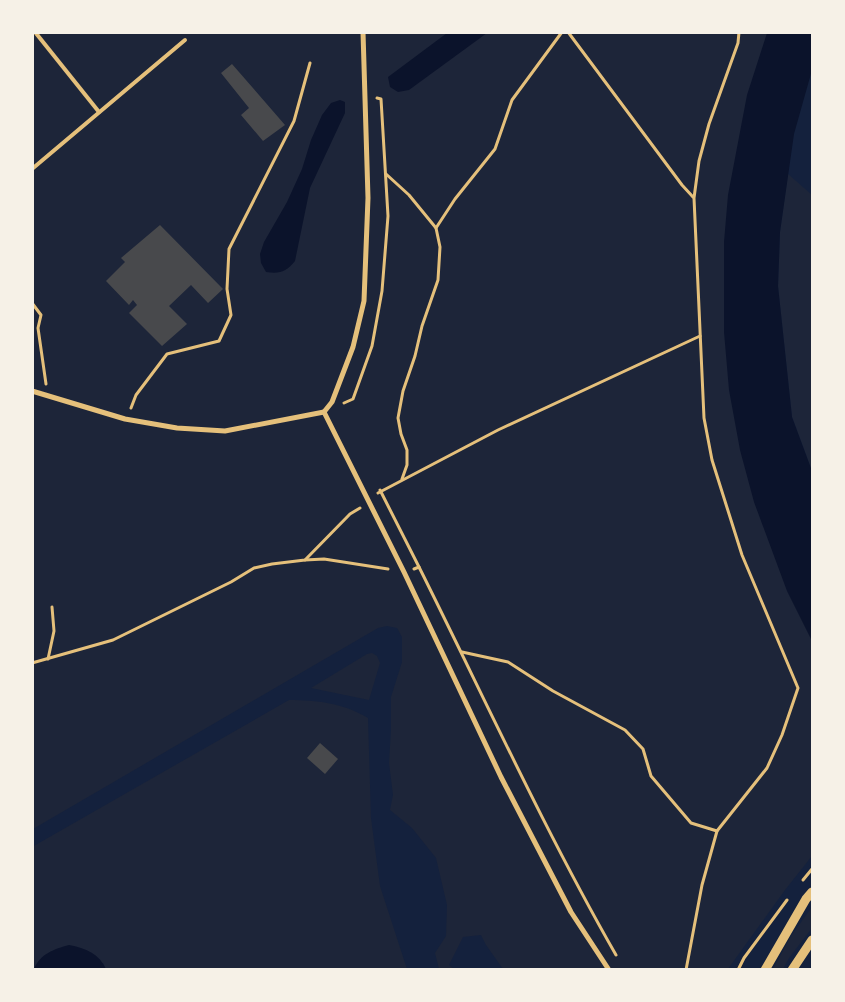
<svg xmlns="http://www.w3.org/2000/svg" width="845" height="1002" viewBox="0 0 845 1002" font-family="'Noto Serif',serif">
<rect width="100%" height="100%" fill="#14213d"/>
<g fill="#1d2539">
<path d="M33,33H790L737,257L812,586V856L785,890L728,969H503L486,945L481,935L463,937L449,965L454,969H439L435,953L446,936L447,905L436,858L412,828L390,810L393,795L389,763L391,730V697L402,662V637L397,628L387,626L378,628L33,829Z"/>
<path d="M788,174L812,195V471L792,417L778,286L780,232Z"/>
<path d="M372,653L377,656L380,663L369,700L311,688L367,654Z"/>
<path d="M289,700C317,700 343,703 368,718L371,818L380,886L407,969H106L103,963L36,965L34,969H33L32,847Z"/>
<path d="M812,907V928L789,958L783,969H773L791,936Z"/>
</g>
<g fill="#0b132b">
<path d="M447,33H487L409,90L398,92L390,87L388,77Z"/>
<path d="M767,33H812V70L794,134L780,232L778,286L792,417L812,471V641L787,591L754,502L740,450L729,390L724,332V242L728,195L747,95Z"/>
<path d="M340,100L345,102V113L310,188L295,261C286,272 280,274 266,272L261,263L260,254L264,242L287,202L302,169L311,140L322,115L331,103Z"/>
<path d="M69,945C86,948 99,954 106,969H34C40,954 54,949 69,945Z"/>
</g>
<g fill="#48494c">
<path d="M232,64L285,125L263,141L241,115L249,108L221,73Z"/>
<path d="M160,225L223,289L208,303L191,285L169,306L187,324L162,346L129,313L137,305L133,300L129,305L106,281L125,262L121,258Z"/>
<path d="M320,743L338,759L325,774L307,758Z"/>
</g>
<g fill="none" stroke-linecap="round" stroke-linejoin="round">
<g stroke="#e5c07b" stroke-width="3">
<path d="M568,32L682,185L693,197"/>
<path d="M386,174L409,195L436,228L440,247L438,280L422,326L415,356L403,391L398,418L401,434L407,450V465L402,479"/>
<path d="M436,228L455,199L495,149L512,100L562,32"/>
<path d="M32,303L41,315L38,328L46,384"/>
<path d="M344,403L353,399L372,346L382,291L388,216L381,99L377,98"/>
<path d="M131,408L136,395L167,354L219,341L231,315L227,289L229,249L294,121L310,63"/>
<path d="M380,490L419,567"/>
<path d="M378,493L498,430L700,336"/>
<path d="M305,560L324,559L388,569"/>
<path d="M414,569L419,567C484,697 544,829 616,955"/>
<path d="M462,652L508,662L553,691L625,730L643,749L651,776L691,823L717,831"/>
<path d="M48,659L54,631L52,607"/>
<path d="M32,663L113,640L231,582L254,568L272,564L305,560L350,514L360,508"/>
<path d="M803,880L812,869"/>
<path d="M686,970L702,885L717,831L767,768L782,735L798,688L742,555L712,460L704,418L694,198L699,161L709,124L738,43L739,32"/>
<path d="M738,970L744,958L787,900"/>
</g>
<g stroke="#e5c07b" stroke-width="4">
<path d="M35,32L99,112"/>
<path d="M32,169L185,40"/>
</g>
<g stroke="#e5c07b" stroke-width="5">
<path d="M32,391L125,419L177,428L225,431L324,412"/>
<path d="M324,412L404,572L501,777L571,912L609,970"/>
<path d="M324,412L332,402L353,347L364,301L368,198L363,32"/>
</g>
<g stroke="#e5c07b" stroke-width="9">
<path d="M765,970L806,899L812,892"/>
<path d="M792,970L812,940"/>
</g>
</g>
<rect width="845" height="1002" fill="none" stroke="#f6f1e7" stroke-width="68"/>
</svg>
